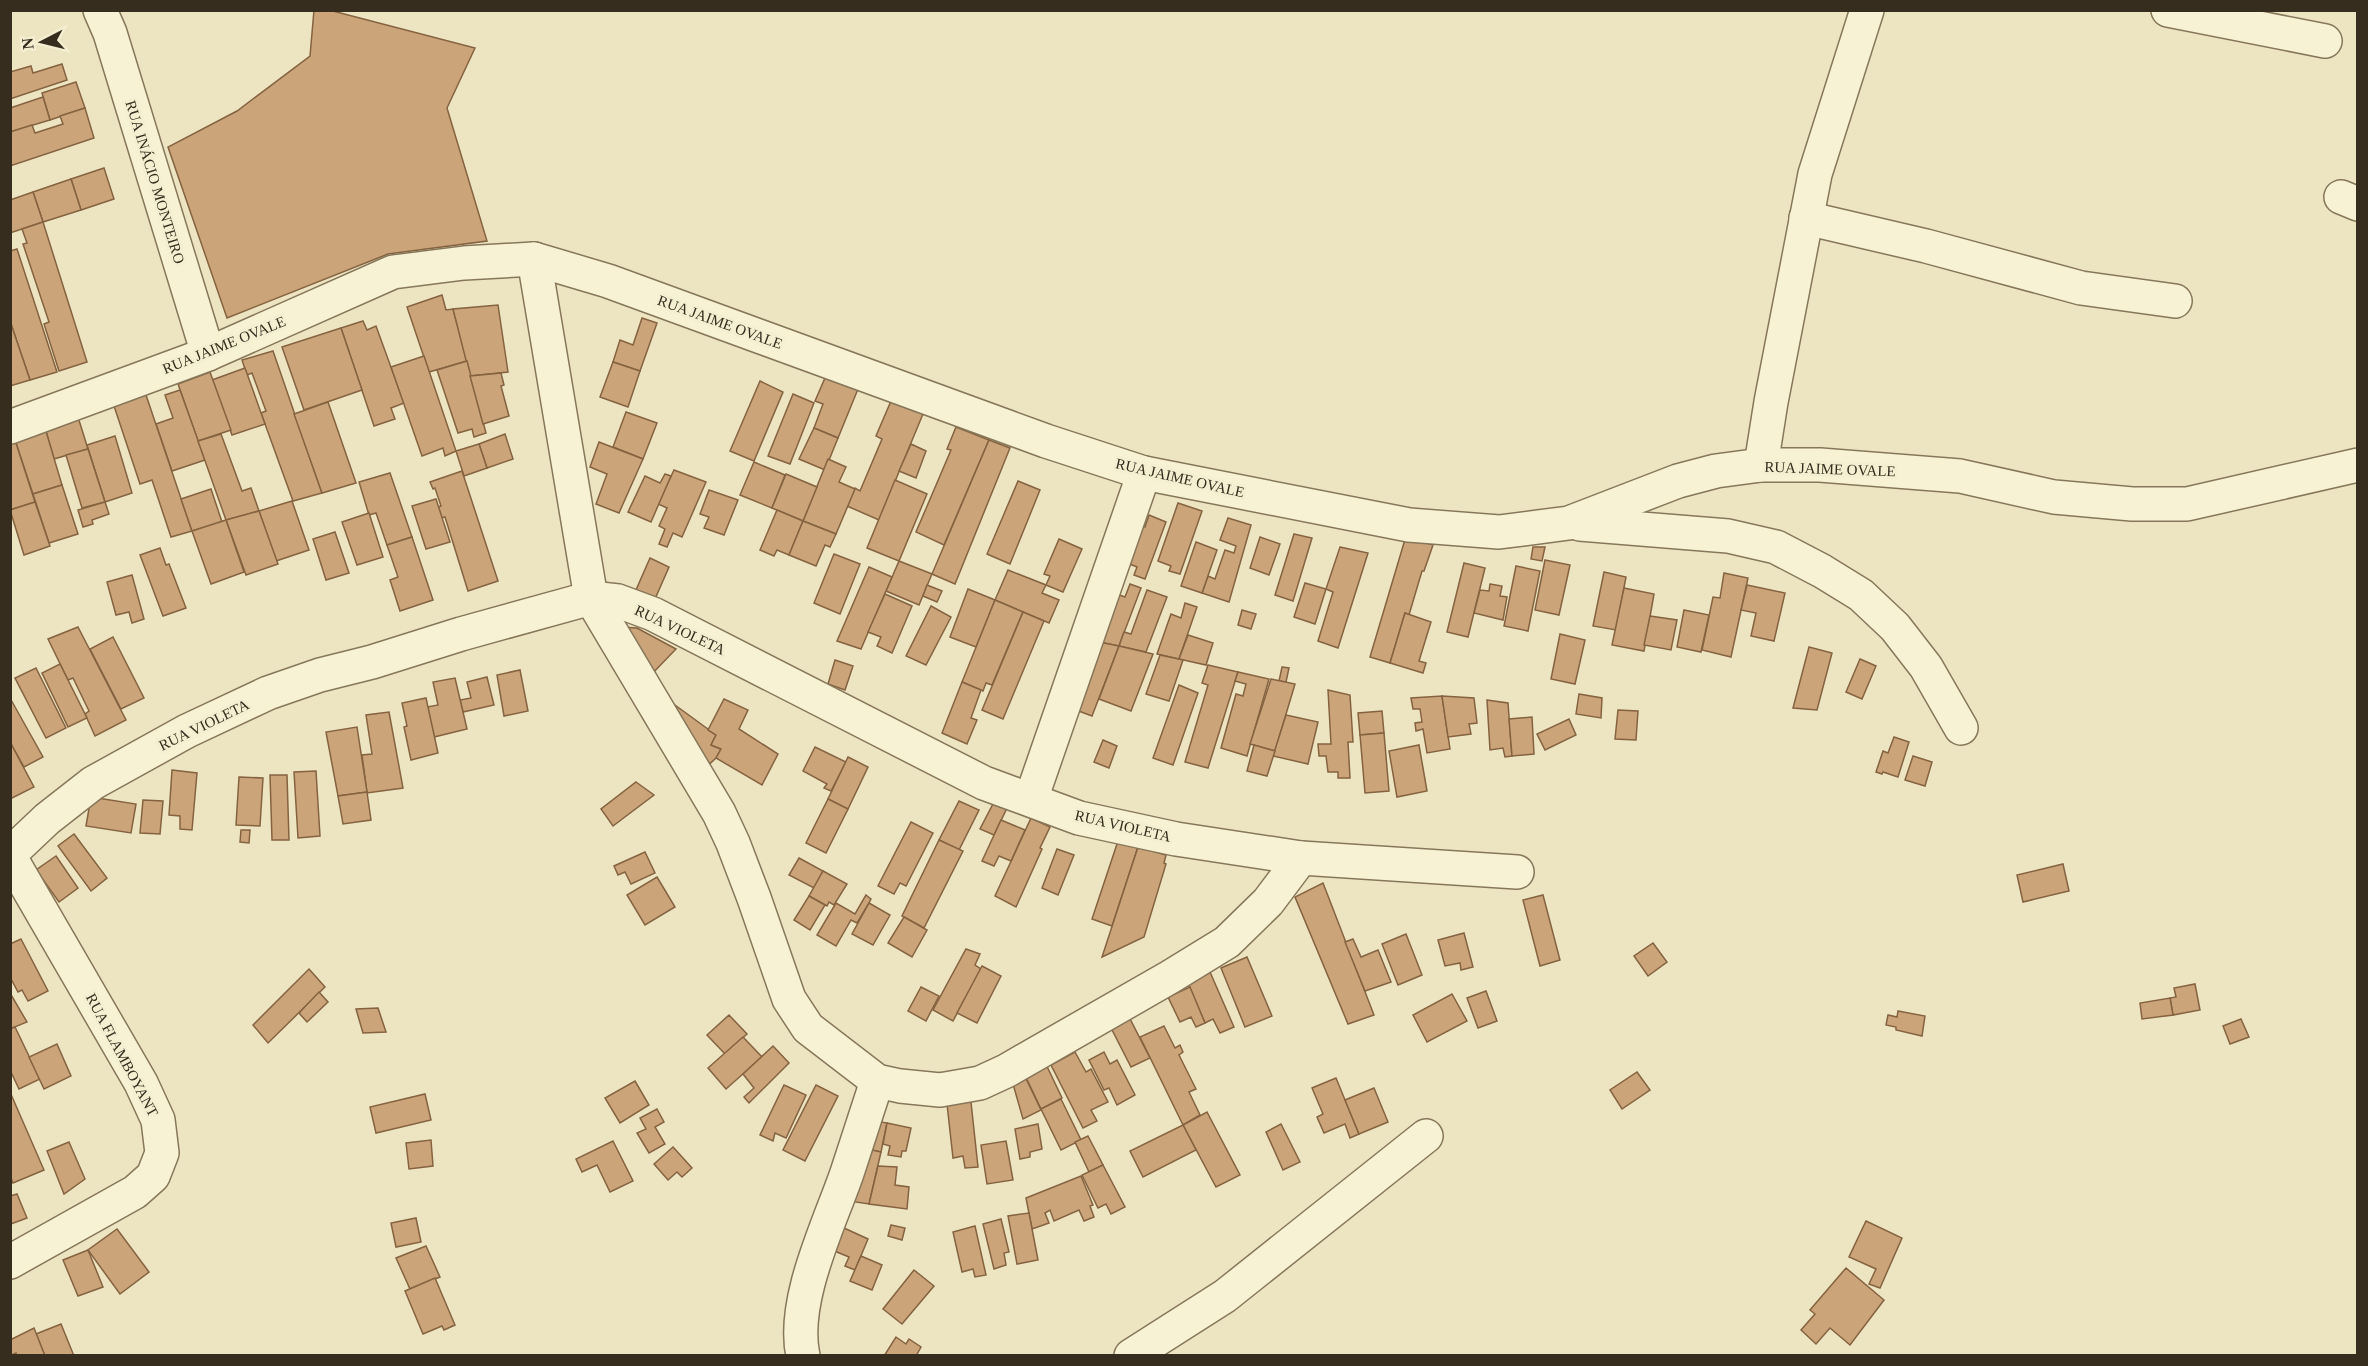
<svg xmlns="http://www.w3.org/2000/svg" width="2368" height="1366" viewBox="0 0 2368 1366" font-family="Georgia,serif">
<rect width="100%" height="100%" fill="#ede5c2"/>
<g fill="#cba479" stroke="#856340" stroke-width="1.5">
<path d="M314,10H329L475,48L447,108L487,241L388,254L227,318L168,147L237,111L310,56Z"/>
<path d="M62,64L67,80L10,99V72L31,66L33,73Z"/>
<path d="M76,82L85,108L50,120L42,93Z"/>
<path d="M43,97L50,120L10,132V108Z"/>
<path d="M85,108L94,138L10,166V132L32,125L35,133L63,124L60,116Z"/>
<path d="M104,168L114,199L81,210L71,179Z"/>
<path d="M71,179L81,210L43,222L33,192Z"/>
<path d="M33,192L43,222L10,233V200Z"/>
<path d="M43,222L87,362L59,371L44,324L49,322L23,244L27,243L22,229Z"/>
<path d="M17,249L57,372L30,380L10,321V251Z"/>
<path d="M442,295L446,310L453,309L467,361L429,372L407,307Z"/>
<path d="M498,305L508,372L470,376L453,309Z"/>
<path d="M642,318L657,323L640,371L613,362L620,340L633,345Z"/>
<path d="M10,321L30,380L10,386Z"/>
<path d="M363,321L367,330L376,326L404,403L391,408L395,419L374,426L341,328Z"/>
<path d="M341,328L362,390L304,410L282,347Z"/>
<path d="M273,351L322,493L293,501L261,413L266,411L252,373L247,375L242,360Z"/>
<path d="M424,356L456,451L445,456L443,448L422,456L391,367Z"/>
<path d="M467,361L486,433L474,437L472,429L458,433L437,370Z"/>
<path d="M613,362L640,371L628,407L600,397Z"/>
<path d="M245,368L265,424L232,435L212,380Z"/>
<path d="M210,372L231,430L198,441L178,384Z"/>
<path d="M501,373L504,385L501,386L509,416L483,424L470,376Z"/>
<path d="M825,378L858,389L838,438L814,428L823,404L815,401Z"/>
<path d="M760,381L783,392L754,461L730,451Z"/>
<path d="M180,390L205,460L172,471L156,424L173,418L165,395Z"/>
<path d="M793,394L814,403L790,464L768,456Z"/>
<path d="M146,395L192,531L171,537L152,480L140,484L114,406Z"/>
<path d="M891,401L923,414L879,520L847,506L855,488L860,491L882,439L876,436Z"/>
<path d="M328,402L356,483L322,493L294,414Z"/>
<path d="M626,412L657,423L643,459L613,447Z"/>
<path d="M78,417L88,449L54,459L45,428Z"/>
<path d="M956,427L989,440L944,545L916,532L951,450L947,449Z"/>
<path d="M45,428L62,485L33,494L14,437Z"/>
<path d="M814,428L838,438L825,470L799,459Z"/>
<path d="M221,434L242,491L251,488L259,511L226,520L198,441Z"/>
<path d="M505,434L513,459L487,468L479,444Z"/>
<path d="M115,436L132,493L105,502L87,445Z"/>
<path d="M14,437L35,502L10,510V438Z"/>
<path d="M989,440L1010,448L955,584L932,574Z"/>
<path d="M599,442L643,459L619,513L596,504L607,474L590,467Z"/>
<path d="M479,444L487,468L464,476L456,451Z"/>
<path d="M911,444L926,451L916,478L899,471Z"/>
<path d="M88,449L105,502L82,508L66,455Z"/>
<path d="M828,459L846,467L839,482L855,489L836,534L803,521Z"/>
<path d="M754,462L785,475L772,508L740,495Z"/>
<path d="M674,470L706,482L682,537L673,533L667,547L659,544L665,529L659,526L667,508L658,504Z"/>
<path d="M462,471L498,581L468,591L445,517L441,518L438,507L441,506L435,488L433,489L430,482Z"/>
<path d="M390,473L412,537L387,545L376,513L369,515L359,482Z"/>
<path d="M665,474L671,476L651,522L628,512L645,476L660,483Z"/>
<path d="M786,474L817,487L803,521L772,508Z"/>
<path d="M895,480L927,494L899,561L867,548Z"/>
<path d="M1018,481L1040,490L1010,564L987,554Z"/>
<path d="M62,485L78,534L49,543L33,494Z"/>
<path d="M211,489L222,522L192,531L181,499Z"/>
<path d="M709,490L738,500L724,535L704,528L709,517L700,514Z"/>
<path d="M436,499L450,542L426,549L412,506Z"/>
<path d="M292,501L309,550L276,561L259,511Z"/>
<path d="M35,502L50,546L24,555L10,510Z"/>
<path d="M105,502L109,514L92,520L93,524L83,527L78,510Z"/>
<path d="M1178,503L1202,511L1180,574L1169,571L1171,566L1158,561Z"/>
<path d="M777,510L803,521L789,555L777,550L774,556L760,550Z"/>
<path d="M259,511L278,564L246,575L226,520Z"/>
<path d="M369,513L383,557L357,565L342,522Z"/>
<path d="M1149,515L1166,522L1145,579L1134,575L1137,567L1127,563L1141,525L1145,527Z"/>
<path d="M1228,518L1251,525L1229,602L1202,593L1208,576L1215,579L1225,550L1234,553L1236,546L1220,540Z"/>
<path d="M226,520L244,572L211,584L192,531Z"/>
<path d="M803,521L836,534L830,547L825,545L816,566L789,555Z"/>
<path d="M335,532L349,573L326,580L313,539Z"/>
<path d="M1294,534L1312,538L1293,601L1275,595Z"/>
<path d="M1406,536L1433,545L1424,571H1422L1409,615L1405,613L1390,663L1370,657Z"/>
<path d="M412,537L433,600L400,611L390,580L398,577L387,545Z"/>
<path d="M1260,537L1280,544L1269,575L1250,568Z"/>
<path d="M1059,539L1082,549L1063,592L1046,585L1050,576L1044,574Z"/>
<path d="M1196,542L1217,550L1202,593L1181,586Z"/>
<path d="M1340,547L1368,553L1338,648L1318,641L1333,592L1326,589Z"/>
<path d="M1533,547H1545L1542,561L1531,559Z"/>
<path d="M160,548L166,565L169,564L186,608L163,616L140,555Z"/>
<path d="M834,554L860,564L840,614L814,603Z"/>
<path d="M650,558L669,567L655,599L636,590Z"/>
<path d="M1545,560L1570,565L1559,615L1535,610Z"/>
<path d="M899,561L932,574L919,605L886,591Z"/>
<path d="M1464,563L1485,568L1468,637L1447,632Z"/>
<path d="M1516,566L1540,571L1528,631L1504,626Z"/>
<path d="M869,567L892,577L861,649L837,641Z"/>
<path d="M1008,570L1046,585L1042,593L1059,600L1049,623L995,600Z"/>
<path d="M1604,572L1626,577L1616,630L1593,626Z"/>
<path d="M1724,573L1748,578L1731,657L1702,650L1713,597L1720,598Z"/>
<path d="M132,575L144,619L132,623L129,612L116,615L107,582Z"/>
<path d="M1305,583L1326,589L1315,624L1294,617Z"/>
<path d="M1130,584L1141,588L1119,646L1094,641L1109,591L1125,597Z"/>
<path d="M1490,584L1502,586L1500,596L1507,597L1503,620L1474,613L1480,590L1489,591Z"/>
<path d="M927,585L942,591L937,602L923,596Z"/>
<path d="M1747,585L1785,593L1774,641L1751,636L1756,613L1741,610Z"/>
<path d="M1624,588L1654,594L1644,651L1612,645Z"/>
<path d="M968,589L995,600L976,647L950,637Z"/>
<path d="M1147,590L1167,597L1146,652L1119,646L1124,632L1131,634Z"/>
<path d="M885,594L912,606L892,653L877,646L881,637L868,632Z"/>
<path d="M995,600L1023,612L992,685L986,683L983,691L962,682Z"/>
<path d="M1185,603L1197,607L1179,659L1157,654L1171,614L1181,618Z"/>
<path d="M931,606L951,617L926,665L906,656Z"/>
<path d="M1242,610L1256,614L1251,629L1238,625Z"/>
<path d="M1684,610L1709,615L1701,652L1677,647Z"/>
<path d="M1023,612L1044,621L1003,719L982,710Z"/>
<path d="M1405,613L1431,622L1419,661L1426,663L1423,673L1390,663Z"/>
<path d="M1650,616L1677,620L1671,650L1644,645Z"/>
<path d="M78,627L126,720L95,736L85,714L89,711L73,678L68,680L48,639Z"/>
<path d="M620,627L637,628L676,649L648,678Z"/>
<path d="M1560,634L1585,640L1575,684L1551,679Z"/>
<path d="M1188,635L1213,643L1206,665L1179,659Z"/>
<path d="M113,637L144,698L121,709L90,649Z"/>
<path d="M1094,641L1119,646L1092,716L1068,707Z"/>
<path d="M1119,646L1153,654L1131,711L1099,699Z"/>
<path d="M1809,647L1832,653L1817,710L1793,708Z"/>
<path d="M1160,655L1183,660L1169,701L1146,694Z"/>
<path d="M1860,659L1876,666L1862,699L1846,692Z"/>
<path d="M835,660L853,666L845,690L828,684Z"/>
<path d="M60,664L87,718L68,727L42,673Z"/>
<path d="M1208,665L1238,672L1208,768L1185,762L1208,685L1202,683Z"/>
<path d="M1282,667L1289,668L1286,682L1279,681Z"/>
<path d="M36,668L66,728L46,738L15,678Z"/>
<path d="M520,670L528,711L504,716L497,675Z"/>
<path d="M1238,672L1269,679L1247,756L1221,748L1236,694L1243,696L1246,684L1235,681Z"/>
<path d="M487,677L494,705L463,712L460,700L471,698L467,682Z"/>
<path d="M455,678L467,729L434,737L427,707L438,705L433,682Z"/>
<path d="M1271,679L1295,684L1275,751L1250,744Z"/>
<path d="M962,682L981,690L971,718L977,720L967,744L942,733Z"/>
<path d="M1179,685L1198,693L1173,765L1153,758Z"/>
<path d="M1328,690L1350,695L1353,742H1348L1350,778H1338V772H1328L1326,756H1319L1318,744H1331Z"/>
<path d="M1579,694L1602,698L1601,718L1576,714Z"/>
<path d="M1442,696L1450,749L1427,753L1423,729L1416,731L1415,723L1422,722L1420,709H1413L1411,698Z"/>
<path d="M1442,696L1474,698L1477,723L1469,724L1471,734L1448,737Z"/>
<path d="M664,697L716,735L711,745L721,749L716,758L700,773Z"/>
<path d="M10,698L43,757L24,767L10,742Z"/>
<path d="M426,698L438,753L411,760L404,727L407,726L402,703Z"/>
<path d="M724,699L748,710L739,729L778,754L762,785L716,758L721,749L711,745L716,735L708,730Z"/>
<path d="M1487,700L1508,703L1512,756L1505,757L1503,748L1490,750Z"/>
<path d="M1618,710L1638,711L1636,740L1615,739Z"/>
<path d="M1382,711L1384,733L1360,735L1358,713Z"/>
<path d="M389,712L403,788L367,793L362,755L372,754L366,715Z"/>
<path d="M1286,715L1318,722L1308,764L1273,756Z"/>
<path d="M1532,717L1534,754L1512,756L1509,719Z"/>
<path d="M1569,719L1576,735L1545,750L1537,734Z"/>
<path d="M357,727L367,792L338,796L326,732Z"/>
<path d="M1384,733L1389,791L1365,793L1360,735Z"/>
<path d="M1894,737L1909,742L1898,777L1883,772L1882,774L1876,772L1883,751L1888,753Z"/>
<path d="M1103,740L1117,746L1109,768L1094,762Z"/>
<path d="M10,742L34,787L10,799Z"/>
<path d="M1254,745L1275,751L1267,776L1247,771Z"/>
<path d="M1419,745L1427,791L1397,797L1389,751Z"/>
<path d="M815,747L846,762L831,791L824,788L827,784L803,771Z"/>
<path d="M1913,756L1932,762L1925,786L1905,780Z"/>
<path d="M848,757L868,767L848,809L828,799Z"/>
<path d="M172,770L197,773L192,830L180,829V816L169,815Z"/>
<path d="M316,771L320,836L298,838L294,772Z"/>
<path d="M270,775H287L289,840H272Z"/>
<path d="M239,777L263,778L260,826L236,825Z"/>
<path d="M636,782L654,795L613,826L601,809Z"/>
<path d="M367,792L371,820L343,824L338,796Z"/>
<path d="M91,797L136,804L131,833L86,826Z"/>
<path d="M828,799L848,809L826,853L806,843Z"/>
<path d="M143,800L163,801L160,834L140,833Z"/>
<path d="M959,801L979,810L959,850L939,840Z"/>
<path d="M994,802L1007,808L994,835L980,829Z"/>
<path d="M1031,818L1050,827L1040,848L1042,849L1016,907L995,896Z"/>
<path d="M1001,820L1025,830L1011,861L999,856L994,866L982,861Z"/>
<path d="M911,822L933,833L906,886L900,883L894,894L878,886Z"/>
<path d="M241,830H250L249,843L240,842Z"/>
<path d="M74,834L107,878L91,891L58,846Z"/>
<path d="M939,840L963,851L924,928L902,916Z"/>
<path d="M1118,841L1138,847L1112,926L1092,919Z"/>
<path d="M1138,847L1166,855L1164,863L1166,864L1144,937L1102,957Z"/>
<path d="M1057,849L1074,855L1058,895L1042,888Z"/>
<path d="M645,852L655,873L631,884L625,872L618,875L614,866Z"/>
<path d="M56,856L78,888L59,902L36,870Z"/>
<path d="M799,858L823,871L814,888L789,875Z"/>
<path d="M2063,864L2069,891L2023,902L2017,875Z"/>
<path d="M823,871L847,884L834,905L829,902L827,906L809,896Z"/>
<path d="M657,877L675,907L645,925L627,895Z"/>
<path d="M1323,883L1374,1015L1348,1024L1295,897Z"/>
<path d="M866,895L871,899L869,903L857,923L851,920L836,946L817,935L836,903L855,914Z"/>
<path d="M1543,895L1560,960L1540,966L1523,900Z"/>
<path d="M809,896L825,905L810,930L794,920Z"/>
<path d="M869,903L890,915L873,945L852,934Z"/>
<path d="M904,917L927,930L912,957L888,943Z"/>
<path d="M1464,933L1473,967L1461,970L1460,963L1445,966L1438,940Z"/>
<path d="M1406,934L1422,975L1398,985L1382,944Z"/>
<path d="M21,939L48,991L28,1001L22,990L18,992L10,977V944Z"/>
<path d="M1353,939L1361,957L1378,950L1391,982L1365,991L1345,942Z"/>
<path d="M1653,943L1667,962L1648,976L1634,956Z"/>
<path d="M966,949L980,954L975,965L981,969L953,1021L933,1010Z"/>
<path d="M1247,957L1272,1016L1245,1027L1221,968Z"/>
<path d="M982,966L1001,976L977,1023L957,1013Z"/>
<path d="M309,969L325,987L268,1043L253,1025Z"/>
<path d="M1210,972L1234,1027L1220,1033L1213,1019L1205,1023L1187,982Z"/>
<path d="M2195,984L2200,1010L2173,1015L2170,998L2176,997L2174,988Z"/>
<path d="M921,987L939,996L926,1021L908,1011Z"/>
<path d="M1190,987L1205,1023L1196,1027L1191,1017L1180,1022L1168,997Z"/>
<path d="M1486,991L1497,1021L1478,1028L1467,998Z"/>
<path d="M319,992L328,1002L307,1022L299,1013Z"/>
<path d="M10,993L27,1022L10,1029Z"/>
<path d="M1452,994L1467,1021L1427,1042L1413,1015Z"/>
<path d="M2170,998L2173,1015L2142,1019L2140,1003Z"/>
<path d="M378,1008L386,1032L363,1033L356,1009Z"/>
<path d="M1126,1011L1150,1058L1131,1067L1107,1020Z"/>
<path d="M1898,1011L1925,1016L1922,1036L1896,1030V1027L1886,1025L1888,1015L1897,1017Z"/>
<path d="M729,1015L747,1034L725,1054L707,1035Z"/>
<path d="M2241,1019L2249,1037L2230,1044L2223,1026Z"/>
<path d="M1164,1026L1175,1048L1180,1045L1183,1052L1179,1055L1196,1089L1189,1092L1200,1115L1183,1125L1140,1037Z"/>
<path d="M15,1027L40,1079L19,1089L10,1070V1029Z"/>
<path d="M743,1037L762,1057L726,1089L708,1068Z"/>
<path d="M57,1044L71,1076L44,1089L29,1057Z"/>
<path d="M773,1046L789,1063L749,1103L744,1097L754,1088L743,1074Z"/>
<path d="M1075,1052L1086,1072L1091,1069L1108,1102L1091,1110L1097,1121L1083,1128L1051,1065Z"/>
<path d="M1104,1052L1110,1064L1117,1060L1135,1095L1117,1105L1109,1088L1104,1090L1089,1060Z"/>
<path d="M1043,1058L1062,1098L1041,1109L1022,1069Z"/>
<path d="M1020,1066L1041,1110L1023,1119L1011,1077Z"/>
<path d="M1637,1072L1650,1090L1622,1109L1610,1090Z"/>
<path d="M1336,1078L1359,1134L1350,1138L1345,1124L1324,1133L1317,1117L1323,1114L1312,1088Z"/>
<path d="M635,1081L649,1105L620,1123L605,1098Z"/>
<path d="M784,1085L806,1095L786,1138L775,1133L773,1141L760,1135Z"/>
<path d="M816,1085L838,1096L805,1161L783,1150Z"/>
<path d="M1374,1088L1388,1122L1359,1134L1345,1100Z"/>
<path d="M10,1092L44,1170L13,1183L10,1176Z"/>
<path d="M970,1093L978,1167L965,1168L963,1156L953,1158L946,1095Z"/>
<path d="M425,1094L431,1120L376,1133L370,1107Z"/>
<path d="M1061,1099L1081,1140L1061,1150L1041,1109Z"/>
<path d="M657,1109L664,1122L655,1127L665,1144L649,1153L637,1133L646,1129L640,1118Z"/>
<path d="M1207,1112L1240,1175L1216,1187L1183,1125Z"/>
<path d="M876,1121L887,1123L881,1152L867,1149Z"/>
<path d="M887,1123L911,1128L906,1151H902L901,1157L888,1155L890,1146L883,1144Z"/>
<path d="M1038,1124L1042,1149L1030,1152V1157L1020,1159L1015,1129Z"/>
<path d="M1281,1124L1300,1162L1283,1170L1266,1132Z"/>
<path d="M1183,1125L1196,1150L1143,1177L1130,1151Z"/>
<path d="M1088,1136L1103,1165L1089,1172L1075,1142Z"/>
<path d="M431,1140L433,1166L409,1169L406,1143Z"/>
<path d="M613,1141L633,1181L610,1192L597,1165L582,1172L576,1159Z"/>
<path d="M1006,1141L1013,1180L987,1184L981,1145Z"/>
<path d="M69,1142L85,1179L64,1194L47,1151Z"/>
<path d="M673,1147L692,1168L682,1177L677,1172L668,1180L654,1164Z"/>
<path d="M867,1149L881,1152L869,1204L849,1201Z"/>
<path d="M1103,1165L1125,1207L1111,1214L1106,1204L1098,1208L1082,1175Z"/>
<path d="M878,1166L897,1167L895,1185L909,1187L907,1209L869,1204Z"/>
<path d="M1081,1176L1093,1205L1090,1206L1094,1217L1084,1221L1079,1210L1054,1221L1050,1210L1045,1213L1049,1223L1032,1229L1026,1198Z"/>
<path d="M17,1194L27,1218L11,1224L10,1196Z"/>
<path d="M1029,1213L1038,1260L1017,1264L1008,1216Z"/>
<path d="M416,1218L421,1242L396,1247L391,1223Z"/>
<path d="M1001,1219L1009,1252L1004,1253L1006,1265L994,1269L983,1224Z"/>
<path d="M1866,1221L1902,1238L1880,1288L1869,1284L1876,1269L1849,1257Z"/>
<path d="M891,1225L905,1228L902,1240L888,1236Z"/>
<path d="M975,1226L986,1275L975,1277L973,1269L962,1272L953,1232Z"/>
<path d="M844,1228L868,1239L855,1270L845,1266L849,1257L832,1250Z"/>
<path d="M117,1229L149,1272L120,1294L88,1250Z"/>
<path d="M426,1246L440,1277L410,1289L396,1258Z"/>
<path d="M88,1250L103,1287L78,1296L63,1260Z"/>
<path d="M861,1256L882,1265L872,1290L850,1281Z"/>
<path d="M1846,1268L1884,1300L1850,1345L1830,1328L1816,1344L1801,1330L1815,1314L1810,1310Z"/>
<path d="M914,1270L934,1286L902,1324L883,1309Z"/>
<path d="M435,1278L455,1325L444,1330L442,1326L423,1334L405,1291Z"/>
<path d="M61,1324L74,1356H45L36,1334Z"/>
<path d="M34,1328L45,1356H17L16,1353L10,1356V1340Z"/>
<path d="M896,1337L906,1344L909,1339L921,1347L916,1356H884Z"/>
</g>
<g fill="none" stroke-linecap="round" stroke-linejoin="round">
<g stroke="#87775a" stroke-width="36">
<g id="minor">
<path d="M100,10L110,33L208,354"/>
<path d="M2168,10L2325,41"/>
<path d="M2341,197L2358,204"/>
<path d="M1806,218L1926,246L2081,288L2175,301"/>
<path d="M534,259L591,598L719,813L733,843L754,898L789,999L808,1028L877,1081L900,1086L940,1090L980,1083L1006,1071L1170,977L1227,942L1268,902L1301,858"/>
<path d="M10,427L208,354L393,272L464,263L534,259L608,281L1046,441L1144,473L1409,525L1499,532L1569,523L1678,481L1716,471L1761,465H1820L1960,476L2054,497L2132,504H2187L2358,465"/>
<path d="M1761,465L1771,402L1815,174L1867,10"/>
<path d="M1580,524L1728,536L1776,547L1822,571L1861,595L1895,627L1926,667L1961,728"/>
<path d="M1031,799L1144,473"/>
<path d="M10,854L47,819L93,783L187,731L268,693L320,675L372,662L461,634L591,598L618,601L653,614L984,783L1079,818L1176,839L1301,858L1517,872"/>
<path d="M10,857L141,1083L158,1120L162,1153L153,1176L135,1192L10,1262"/>
<path d="M803,1356C791,1301 829,1225 847,1173C857,1143 867,1112 877,1081"/>
<path d="M1131,1356L1225,1296L1426,1136"/>
</g>
</g>
<use href="#minor" stroke="#f8f2d5" stroke-width="33"/>
</g>
<g text-anchor="middle" stroke-width="6" stroke-linejoin="round" paint-order="stroke">
<g font-size="15" fill="#372d1e" stroke="#f5efd2">
<text transform="translate(155 182) rotate(73)" y="5">RUA INÁCIO MONTEIRO</text>
<text transform="translate(720 322) rotate(20)" y="5">RUA JAIME OVALE</text>
<text transform="translate(224 345) rotate(-22)" y="5">RUA JAIME OVALE</text>
<text transform="translate(1830 469) rotate(2)" y="5">RUA JAIME OVALE</text>
<text transform="translate(1180 478) rotate(13)" y="5">RUA JAIME OVALE</text>
<text transform="translate(680 630) rotate(25)" y="5">RUA VIOLETA</text>
<text transform="translate(204 725) rotate(-26)" y="5">RUA VIOLETA</text>
<text transform="translate(1123 826) rotate(13)" y="5">RUA VIOLETA</text>
<text transform="translate(122 1055) rotate(62)" y="5">RUA FLAMBOYANT</text>
</g>
</g>
<rect width="2368" height="1366" fill="none" stroke="#372d1e" stroke-width="24"/>
<g transform="translate(42 42) rotate(263)" stroke="#f5efd2" stroke-width="4.5" paint-order="stroke">
<path d="M0-4.5L10 22L0 15L-10 22Z" fill="#372d1e"/>
<text y="-9" font-size="16" font-weight="bold" text-anchor="middle" fill="#372d1e">N</text>
</g>
</svg>
